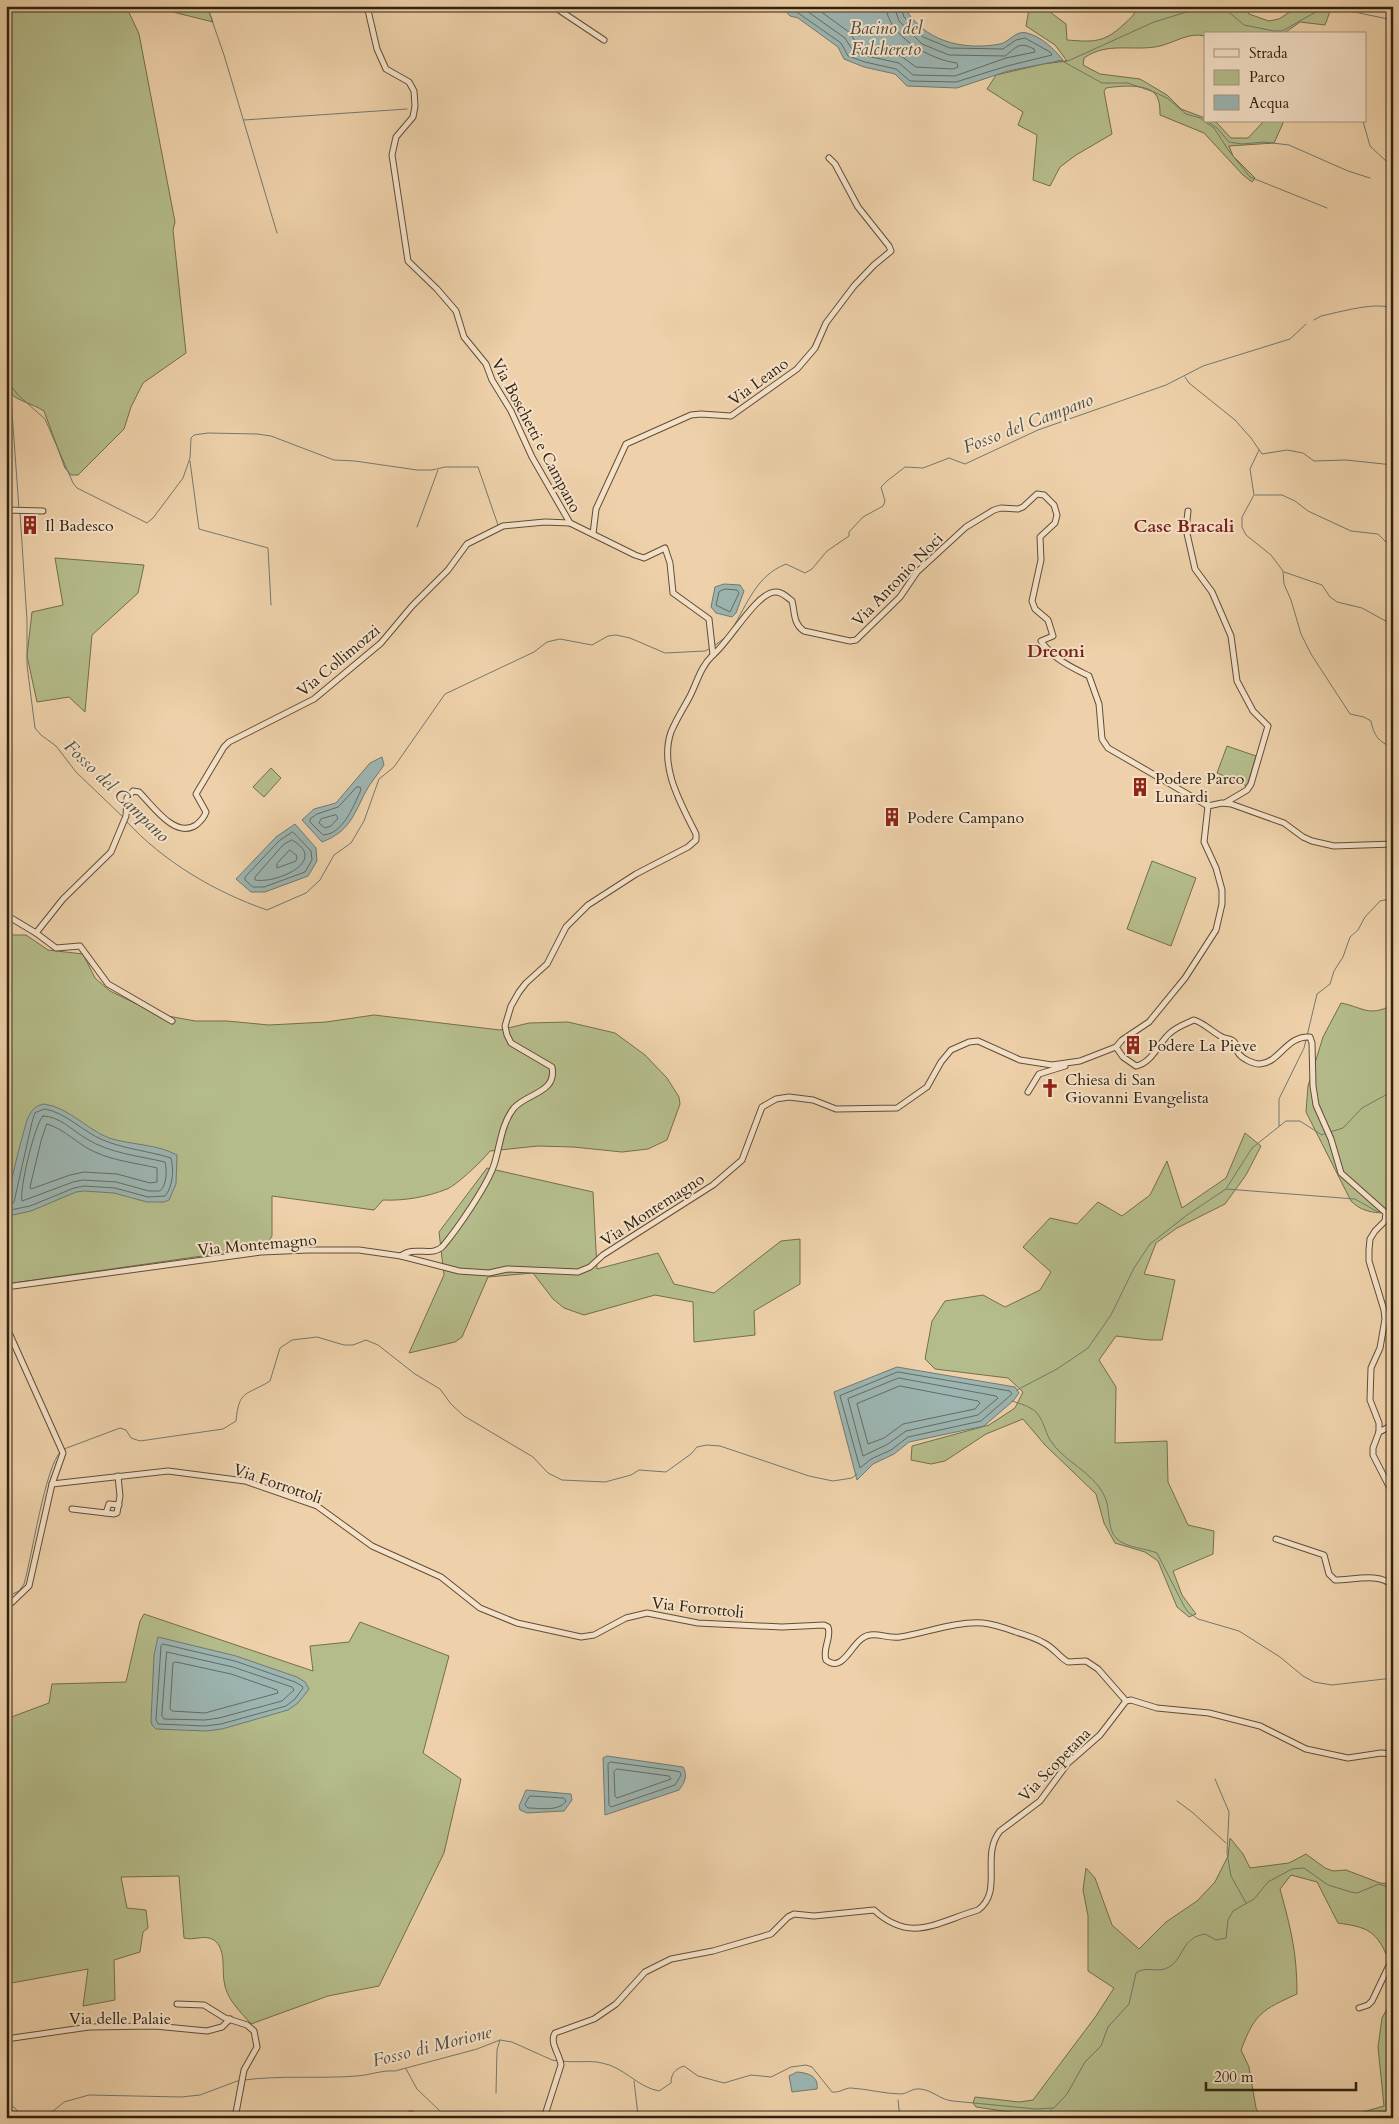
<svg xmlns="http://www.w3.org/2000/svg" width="1399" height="2124" viewBox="0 0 1399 2124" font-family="Cardo,serif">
<rect width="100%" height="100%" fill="#eed1aa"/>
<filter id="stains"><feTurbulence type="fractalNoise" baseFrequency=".004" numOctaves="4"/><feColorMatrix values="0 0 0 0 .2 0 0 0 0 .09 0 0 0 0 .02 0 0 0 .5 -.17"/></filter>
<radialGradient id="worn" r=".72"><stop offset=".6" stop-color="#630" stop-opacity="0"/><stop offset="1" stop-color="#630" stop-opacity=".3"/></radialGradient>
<g fill="#b5bc8b" stroke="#726f4d">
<path d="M6,6H126L139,34L175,222L173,230L186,353L143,383L131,407L124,429L78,475H71L65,468L44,411C32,403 15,401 6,389Z"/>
<path d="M149,6H207L213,22Z"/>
<path d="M1042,6L1066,24L1067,40C1093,42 1104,43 1123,25C1130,19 1135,14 1139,6H1244L1249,14L1269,21L1279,19L1299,6H1332L1325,25L1300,22L1283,34H1205V36C1189,32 1176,42 1160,46C1134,52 1108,41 1084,58L1083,65L1100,74L1140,79L1167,95L1181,109L1205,118V121L1216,122L1231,138H1248L1264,121H1284L1274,143L1229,146L1233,156L1255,178L1252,182L1243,175L1204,133L1160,115C1160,110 1160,104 1158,99C1153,82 1119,86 1106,88L1104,91L1112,134L1076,155L1060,167L1050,186L1033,180L1037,135L1018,125L1023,112L987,89L996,75L1043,64L1067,61L1055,45L1026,26L1029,9Z"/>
<path d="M55,558L144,565L138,593L92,635L85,712L69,697L37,702L27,656L32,612L63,605Z"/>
<path d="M1227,746L1256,756L1247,786L1217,773Z"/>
<path d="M271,768L281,778L264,797L253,787Z"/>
<path d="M1152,861L1196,878L1171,946L1127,929Z"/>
<path d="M6,935H26L48,950L83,954L95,978L110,991L157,1014L195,1021H227L269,1025L326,1022L374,1015L500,1030L529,1023L568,1022L615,1033L645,1055L667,1078L679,1097L680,1104L667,1140L648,1149L622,1152L573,1147L538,1146L490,1151C483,1160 457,1185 447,1189C427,1197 404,1201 383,1200L374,1210L272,1196V1236L265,1247L6,1284Z"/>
<path d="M1341,1003C1365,1008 1368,1017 1393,1005L1392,1213C1376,1213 1363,1213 1351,1201L1306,1112L1308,1086L1323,1037Z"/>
<path d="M1245,1133L1261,1146L1246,1175L1225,1204L1177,1228L1156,1243L1144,1274L1175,1280L1162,1340H1149L1116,1336L1099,1360L1116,1387L1115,1443L1167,1441L1168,1482L1188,1525L1214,1531L1213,1554L1173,1571L1182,1595L1196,1614L1189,1617L1177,1607L1158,1561L1145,1552L1115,1543L1104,1523L1096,1494L1045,1445L1023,1419L986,1434L945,1461L931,1464L911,1460L912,1446L989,1425L1015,1408L1023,1392L1008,1378L935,1369L925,1359L932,1321L945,1301L983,1295L1005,1307L1040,1290L1051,1272L1023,1247L1050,1218L1077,1224L1098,1202L1122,1216L1150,1195L1167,1161L1182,1208L1226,1178Z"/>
<path d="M487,1168L593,1192L597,1269L658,1253L674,1284L714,1293L781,1241L800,1239V1284L754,1311L755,1335L694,1342L693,1302L655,1295L584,1315L564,1308L553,1299L533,1273L488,1277L462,1337L455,1342L409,1353L444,1275L439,1232Z"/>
<path d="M144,1614L313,1671L310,1646L349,1642L360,1622L449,1656L423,1753L461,1779L444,1853L379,1986L328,1996L251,2024C240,2011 226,1999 224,1981C222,1968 226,1949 214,1940C204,1934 194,1941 184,1938L179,1876L121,1877L127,1908L146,1910L148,1928L143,1932L140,1952L114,1960L115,2000L83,2006L88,1969L6,1984V1719L49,1703L52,1684L126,1682L140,1621Z"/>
<path d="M1230,1838L1243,1854L1250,1868L1289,1863L1306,1854L1325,1868L1333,1871L1346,1870L1380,1883L1393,1884V1953L1386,1954C1375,1929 1364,1927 1338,1923L1317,1882L1291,1875L1280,1889C1291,1929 1297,1953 1297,1994C1262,2010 1255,2013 1241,2050L1249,2067L1256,2108L1261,2118H1034L1024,2114L976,2107L973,2103L975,2097L1019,2102L1033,2100L1096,2016L1114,1988L1088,1971V1916L1083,1890L1086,1868L1095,1878L1112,1925L1139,1949L1166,1922L1197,1901L1215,1882L1228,1856Z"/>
<path d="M1393,1998V2118H1349L1363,2112L1384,2106L1378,2047L1382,2018Z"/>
</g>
<g fill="#9cb5b2" stroke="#717a71">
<path d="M781,6H904C922,41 963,51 1000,44C1010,42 1015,30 1027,33C1042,37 1054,49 1063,60L1008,71L957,88L907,86L895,74L864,67L844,59L838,47L798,18L790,16Z"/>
<path d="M724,584L740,585L744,591L736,613L732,617L716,613L711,607L715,587Z"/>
<path d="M382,757L384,765C378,774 371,782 366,791C353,816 350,831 322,842L302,820L314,809L336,803L370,763Z"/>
<path d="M295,824L316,848L317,861L308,876L265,892H251L236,879L276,837Z"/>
<path d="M44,1104C70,1108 86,1129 109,1138C131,1145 157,1144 177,1155L176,1184L169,1200L164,1202H147L114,1193L84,1191L76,1192L31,1211L8,1216C4,1202 22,1137 27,1120C31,1111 34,1106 44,1104Z"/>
<path d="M897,1367L1015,1387L1019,1393L1013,1401L984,1426L909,1442L894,1454L873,1464L857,1480L834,1392Z"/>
<path d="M158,1637L236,1656L297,1677L305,1682L309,1689L298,1703L288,1710L222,1729L206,1731L156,1729L152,1725L151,1721L154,1655Z"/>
<path d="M607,1756L683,1767C688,1776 685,1782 679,1790L605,1815L603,1758Z"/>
<path d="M526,1790L571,1794L572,1800L564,1811L527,1813L520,1810L519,1806Z"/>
<path d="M797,2072C808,2073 819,2076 817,2089L792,2092L789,2076Z"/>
</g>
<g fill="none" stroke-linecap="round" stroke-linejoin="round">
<g stroke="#666c60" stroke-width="1">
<path d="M788,6L841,43L848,56L865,62L896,69L910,81L956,82L1007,66L1052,55L1050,52L1025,38L1016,40L1003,49L950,48L923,37L904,17L900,6"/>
<path d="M797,6L804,9L845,38L853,51L867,56L899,63L913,75L955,76L1006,58L1035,52L1034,49C1019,41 1017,47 1005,56L949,55L922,44L899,21L894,6"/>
<path d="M813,6L849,32L858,45L901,56L916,67L953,69L958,67L957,63C931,60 887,36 886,6"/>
<path d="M725,589L737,590L739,593L730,612L716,605L719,592Z"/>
<path d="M357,787H360L361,790C353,807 343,834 323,835L310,822V819L317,814L338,807Z"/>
<path d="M336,815L338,818L331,826L325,828L319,823L321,819Z"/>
<path d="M293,832L311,851L312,860L305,872L264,887H253L245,880V877L279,841Z"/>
<path d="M292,840C330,861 276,884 255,880V877L283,845Z"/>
<path d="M290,850L297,856L296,861L277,868V864Z"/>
<path d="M45,1109C67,1113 83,1132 103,1140C124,1149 149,1151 171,1158C174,1169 173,1187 165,1196L148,1197L115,1188L84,1186L74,1188L30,1206L10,1210L9,1207L14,1202L32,1122L35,1113Z"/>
<path d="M43,1116C59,1116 73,1131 87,1139C109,1153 139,1156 165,1162C167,1170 167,1185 160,1191H149L116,1182L83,1180L73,1182L22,1201C19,1190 35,1123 43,1116Z"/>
<path d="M47,1124C65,1129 78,1145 95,1152C114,1161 137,1163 157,1168V1182L150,1183L117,1174L84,1172L70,1175L31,1189L30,1187L41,1141Z"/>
<path d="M898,1372L1010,1391L1012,1394L981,1421L908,1437L891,1450L871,1459L860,1468L840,1396Z"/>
<path d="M899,1378L996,1396L998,1398L978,1415L906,1431L888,1444L863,1456L848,1399Z"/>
<path d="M900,1386L978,1401L980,1403L975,1409L903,1424L884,1438L868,1444L857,1404Z"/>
<path d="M163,1644L235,1661L295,1682L302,1686L303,1688L295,1699L286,1706L221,1724L205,1726L158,1724L156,1720L161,1646Z"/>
<path d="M167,1652L233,1667L292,1687L294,1690L282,1701L219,1718L205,1720L164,1719L162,1716Z"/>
<path d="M176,1662L231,1674L277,1690L278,1693L205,1713L172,1711L170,1709L173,1663Z"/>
<path d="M611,1762L676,1771L680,1772L681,1775L675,1785L611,1807L609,1805L608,1764Z"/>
<path d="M617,1769L669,1776L671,1779L617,1798L615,1796L614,1772Z"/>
<path d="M530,1796L564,1798L566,1801C559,1812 539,1808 528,1808L525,1805Z"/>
</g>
<g stroke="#717a71" stroke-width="1">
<path d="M207,6L224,55L277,233"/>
<path d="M1057,61H1068L1154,22L1203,7L1224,8L1244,25L1274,31H1282L1314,13L1330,7L1393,20"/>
<path d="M1064,62L1102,83H1128L1154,92L1167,98L1186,114L1200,118"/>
<path d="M1200,118L1214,128L1229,151L1250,177L1327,208"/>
<path d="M244,120L407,109"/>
<path d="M1207,121L1217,128L1229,142L1242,144L1264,142L1289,145L1348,171L1370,178"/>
<path d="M1363,121L1370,146L1386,161L1393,162"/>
<path d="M1314,320L1321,316C1336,313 1380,300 1393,309"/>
<path d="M1185,377L1189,383L1235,420L1251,438L1262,454L1287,450L1303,453L1314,461L1346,460L1393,465"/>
<path d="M6,379L18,395L45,419L73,483L77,488L147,523L153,518L183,478L190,458L191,438L194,435L208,433L257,434L271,436L334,460L355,461L417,470H432L445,467H478L498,525"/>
<path d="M10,384L19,509"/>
<path d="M1259,450L1250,469L1254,495L1242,517V527L1246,535L1271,555L1283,571L1284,584L1291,600L1301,634L1311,654L1350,714L1364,717L1371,721C1374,736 1378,741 1393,748"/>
<path d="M190,461L199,529L268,548L271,605"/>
<path d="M1255,495H1282L1295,501L1308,511L1351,531L1378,534L1393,549"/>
<path d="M20,513L27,620V665L35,728L41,735L56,746L76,772L124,818"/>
<path d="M417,527L438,470"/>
<path d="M1284,572L1322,585L1330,597L1337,602L1362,608L1393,625"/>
<path d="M732,629C748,603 756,576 786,564L805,573L812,569L827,551L849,536V532L863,517L883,506L885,501L881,487L887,481L905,467L923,468L949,458L965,464L1038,430L1166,385L1203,366L1290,339L1306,324"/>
<path d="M714,646L727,636"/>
<path d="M126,821C164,862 215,892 267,910L306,893L320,880L334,855L351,843L364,821L379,779L394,767L445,694L534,652L547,642L560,639L592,645L608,636L616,635L630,638L665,653L705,651L711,648"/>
<path d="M1307,1036L1317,994L1330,984L1334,971L1343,957L1350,937L1358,930L1365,917L1380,901L1393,898"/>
<path d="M1279,1126V1099L1304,1048L1306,1040"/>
<path d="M1330,1132L1343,1128L1362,1108L1393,1091"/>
<path d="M1226,1189L1252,1148L1286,1121H1300L1322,1135L1326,1133"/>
<path d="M1385,1210L1393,1207"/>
<path d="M1017,1390L1057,1369L1088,1348L1111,1315L1134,1268L1150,1244L1187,1215L1226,1189L1355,1199L1378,1212L1381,1211"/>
<path d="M1012,1401C1021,1404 1029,1406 1036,1412C1043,1419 1045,1431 1050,1440C1064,1462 1092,1471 1104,1495C1111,1507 1106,1529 1117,1539C1127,1548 1145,1548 1157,1553L1184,1606L1188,1612L1198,1619L1239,1631L1280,1657L1303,1676L1314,1682L1332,1685L1393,1678"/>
<path d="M64,1449L120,1428L126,1430L131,1438L140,1441L223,1429L236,1421C239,1389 246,1396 270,1381L280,1348L292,1340L317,1337L344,1345H353L366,1340L378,1345L415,1374L440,1389L451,1404L464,1416L533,1457L548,1473L562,1480L605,1482L631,1475L639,1470L666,1472L691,1454L697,1447L707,1445L720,1446L809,1476L833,1481L852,1478L857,1474"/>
<path d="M6,1597L19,1591L24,1584C32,1557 45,1466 61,1451"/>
<path d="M1215,1779L1229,1812L1227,1853L1231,1876L1246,1903"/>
<path d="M1177,1801L1192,1812L1226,1843"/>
<path d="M562,2061C575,2063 590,2060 602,2063C624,2067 637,2087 659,2091L671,2083C671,2074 675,2069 684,2066L698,2076L724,2083L751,2075L771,2077L791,2067L806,2065L812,2067L832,2092C840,2093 844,2088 851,2088C868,2089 885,2094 902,2094C908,2093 913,2088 920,2089C933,2090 940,2100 953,2101L1036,2109L1054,2108L1067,2094L1085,2062L1101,2046L1108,2027L1129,2004L1136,1973C1146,1965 1158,1974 1169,1967C1185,1957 1181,1938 1205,1934L1216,1940L1226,1938L1228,1920L1233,1911L1254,1899L1268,1882L1292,1869L1304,1868L1328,1885L1351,1892L1357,1893L1379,1884L1393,1889"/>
<path d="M406,2069L417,2089L441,2112H501L541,2116"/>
<path d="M244,2080C282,2075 320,2079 357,2076C370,2075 382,2070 395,2071L477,2049L500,2040L512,2042L552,2060L558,2061"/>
<path d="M634,2081L638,2115"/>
<path d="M496,2093L497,2050L500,2040"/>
<path d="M898,2100L900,2118"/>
<path d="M6,2107H14L23,2118"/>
<path d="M1051,2110L1050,2112L1056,2118"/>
<path d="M41,2118L47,2116L64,2102L89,2095L181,2097L200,2095L240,2080"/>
<path d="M1363,2118L1375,2113L1393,2111"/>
</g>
<g stroke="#604e36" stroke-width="7">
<g id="minor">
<path d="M367,6L377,49L386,69L409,82L414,91L415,106L413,117L396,137L392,155L408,261L437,289L456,311L464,337L486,364L492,380L511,411L532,457L570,523L635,555L644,558L665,548L670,563L673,593L709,619L713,655C700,667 697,683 689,698C683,709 676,720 671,732C659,767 681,804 696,834V840L688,847L636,874L588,905L566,927L547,964L526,983L519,992L511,1006L505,1026L507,1035L511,1043L552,1067C557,1093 527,1093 514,1108C501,1124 500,1147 494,1165C487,1186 458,1228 443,1246C432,1258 414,1245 401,1256"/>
<path d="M553,6L604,40"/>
<path d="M6,510L43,511"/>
<path d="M1188,511L1186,529L1195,569L1212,592L1231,636L1237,681L1253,711L1268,726L1251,784L1247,790L1225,803"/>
<path d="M593,534L596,509L626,444L691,415L701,414L731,416L797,369L815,348L826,323L854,286L874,265L891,251L889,246L858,207L835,164L829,158"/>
<path d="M713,655C730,641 756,593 775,592C781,591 787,597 792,601C795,612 793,624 804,631L850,641L856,640L900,597L917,572L966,527L994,510L1001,508L1018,509L1023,507L1037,494L1044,495L1054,505L1057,515L1055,523L1040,537L1041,560L1032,601L1035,609L1048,620L1053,636L1041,641C1053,659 1071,667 1089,676L1099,704L1102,739L1108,748L1208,806"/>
<path d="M1208,806L1222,803L1231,804L1284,823L1303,837L1312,841L1334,846L1393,844"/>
<path d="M6,915L36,933L56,948L80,946L108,984L172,1021"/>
<path d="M36,933L63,899L111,852L126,816L127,798L133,791L139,792C153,806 175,839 196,825C201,821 204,818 206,812L196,794L224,747L229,742L314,699L381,643L412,606L448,570L467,544L503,526L545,522L570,523"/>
<path d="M1116,1047L1123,1057L1136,1066C1152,1063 1158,1044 1169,1034C1176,1027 1185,1024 1194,1020C1206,1024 1213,1033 1224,1038C1228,1039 1233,1039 1235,1043C1237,1046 1236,1051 1239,1054C1243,1059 1253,1064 1260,1064C1279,1063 1287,1035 1310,1037L1312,1043L1313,1086L1316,1105L1331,1139L1341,1173L1386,1213L1385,1221L1375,1231L1370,1239L1369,1250V1261L1384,1310L1385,1319L1380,1348L1371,1368L1370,1400L1379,1423V1432L1373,1448V1455L1393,1494"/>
<path d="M1028,1092L1039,1074L1065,1066"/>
<path d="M6,1287L261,1252L308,1250H359L401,1256L459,1271L489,1273L507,1269L578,1272L590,1267L603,1255L713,1185L742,1160L762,1107L776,1099L789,1097L813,1100L836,1109L897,1108L927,1087L941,1062L951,1050L969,1042L978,1041L1020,1060L1052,1065L1080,1061L1116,1047L1122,1040L1149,1022L1185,978L1216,930L1222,904V890L1216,868L1204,842L1208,806"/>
<path d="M6,1326L63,1453L52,1484L29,1586L6,1608"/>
<path d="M1379,1432L1393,1425"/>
<path d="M52,1484L168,1471L245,1481L317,1506L372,1546L441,1577L480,1608L517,1623L581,1637L594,1635L626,1618L647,1613L698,1623L782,1627L824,1625L828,1627C832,1638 822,1648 826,1660C845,1675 852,1637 870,1635C879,1633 889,1639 900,1637C926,1633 956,1621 983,1623C994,1624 1005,1628 1016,1632C1026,1635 1036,1638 1044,1643C1054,1648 1059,1657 1068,1662L1086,1661L1098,1669L1126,1701"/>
<path d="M72,1509L114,1514L117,1513L120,1496L118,1476"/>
<path d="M106,1513L109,1504L119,1505"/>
<path d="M1276,1539L1324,1555L1329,1574L1335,1580C1353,1580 1380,1572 1393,1586"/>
<path d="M177,2004L204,2005L225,2018L247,2025L254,2031L257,2047L244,2070L235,2118"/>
<path d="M1359,2008L1368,2005L1372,2001L1393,1957"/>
<path d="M6,2039L89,2027L155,2026L207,2031L222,2027L230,2019"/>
<path d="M411,2114V2118"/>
<path d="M544,2118L561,2065C560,2054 549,2043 555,2033L594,2019L616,2004L645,1972L671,1959L713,1951L771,1934L788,1917L794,1914L814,1916L874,1910C911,1944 937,1922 978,1910C1004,1891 980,1856 1000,1831L1040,1801L1068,1763L1100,1735L1126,1701L1131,1700L1157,1708L1209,1713L1260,1726L1306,1749L1348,1758L1381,1753L1393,1754"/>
</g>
</g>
<use href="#minor" stroke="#f4e1c8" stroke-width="5"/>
</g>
<defs>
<g id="building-bare" transform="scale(1.5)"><path d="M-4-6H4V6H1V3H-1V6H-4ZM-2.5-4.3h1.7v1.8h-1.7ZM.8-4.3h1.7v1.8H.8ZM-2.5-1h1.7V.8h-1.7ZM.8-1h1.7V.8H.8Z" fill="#8f2418" stroke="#f4e1c8" stroke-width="2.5" paint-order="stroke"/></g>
<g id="church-bare" transform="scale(1.5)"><path d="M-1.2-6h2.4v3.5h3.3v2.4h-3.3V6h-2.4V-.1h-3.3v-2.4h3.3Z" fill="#8f2418" stroke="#f4e1c8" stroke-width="2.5" paint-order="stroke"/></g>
</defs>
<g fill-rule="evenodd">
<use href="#building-bare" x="30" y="525"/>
<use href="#building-bare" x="1140" y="787"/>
<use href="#building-bare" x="892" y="817"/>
<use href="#building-bare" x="1133" y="1045"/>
<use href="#church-bare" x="1050" y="1088"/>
</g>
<g text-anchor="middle" stroke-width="4" stroke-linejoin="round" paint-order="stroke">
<g font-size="16" fill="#30220f" stroke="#f4e1c8">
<text transform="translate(758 381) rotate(-36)" y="6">Via Leano</text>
<text transform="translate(537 435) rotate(62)" y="6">Via Boschetti e Campano</text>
<text transform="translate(897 579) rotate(-46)" y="6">Via Antonio Noci</text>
<text transform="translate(338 660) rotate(-40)" y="6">Via Collimozzi</text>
<text transform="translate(652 1209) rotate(-33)" y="6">Via Montemagno</text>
<text transform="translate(257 1244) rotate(-5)" y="6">Via Montemagno</text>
<text transform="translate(278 1483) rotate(19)" y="6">Via Forrottoli</text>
<text transform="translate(698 1607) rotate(6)" y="6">Via Forrottoli</text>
<text transform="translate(1054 1764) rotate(-46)" y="6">Via Scopetana</text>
<text x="120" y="2024">Via delle Palaie</text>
</g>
<g font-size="16" fill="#30220f" stroke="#f4e1c8" text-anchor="start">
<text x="45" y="531">Il Badesco</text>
<text x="1155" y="784">Podere Parco<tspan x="1155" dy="18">Lunardi</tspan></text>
<text x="907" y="823">Podere Campano</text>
<text x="1148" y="1051">Podere La Pieve</text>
<text x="1065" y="1085">Chiesa di San<tspan x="1065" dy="18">Giovanni Evangelista</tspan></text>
</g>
<g font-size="18" font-style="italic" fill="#504e40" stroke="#f4e1c8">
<text x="886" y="34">Bacino del<tspan x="886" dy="21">Falchereto</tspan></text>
<text transform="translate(1028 423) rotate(-21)" y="6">Fosso del Campano</text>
<text transform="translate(117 791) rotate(44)" y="6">Fosso del Campano</text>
<text transform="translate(432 2046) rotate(-14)" y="6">Fosso di Morione</text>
</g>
<g font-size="18" font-weight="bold" fill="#7a1f14" stroke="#f4e1c8">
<text x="1184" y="532">Case Bracali</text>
<text x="1056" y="657">Dreoni</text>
</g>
</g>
<rect width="1399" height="2124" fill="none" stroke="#eed1aa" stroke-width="25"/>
<rect x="8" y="8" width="1384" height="2109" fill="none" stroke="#30220f" stroke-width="2.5"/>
<rect x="12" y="12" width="1374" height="2099" fill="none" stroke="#30220f"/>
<rect x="1204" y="32" width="162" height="90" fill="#f4e1c8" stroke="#a6957e"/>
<rect x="1214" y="49" width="25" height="8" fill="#f4e1c8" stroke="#a6957e"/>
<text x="1249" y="58" font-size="15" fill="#30220f">Strada</text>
<rect x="1214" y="70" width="25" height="15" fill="#b5bc8b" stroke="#a6957e"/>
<text x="1249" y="82" font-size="15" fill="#30220f">Parco</text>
<rect x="1214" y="95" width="25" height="15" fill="#9cb5b2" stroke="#a6957e"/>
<text x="1249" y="108" font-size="15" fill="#30220f">Acqua</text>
<path d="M1206 2082v8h150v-8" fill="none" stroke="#30220f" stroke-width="2.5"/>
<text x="1214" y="2082" font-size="15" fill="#30220f" stroke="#f4e1c8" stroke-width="4" paint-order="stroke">200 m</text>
<rect width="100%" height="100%" filter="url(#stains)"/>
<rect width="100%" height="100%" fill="url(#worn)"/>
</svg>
